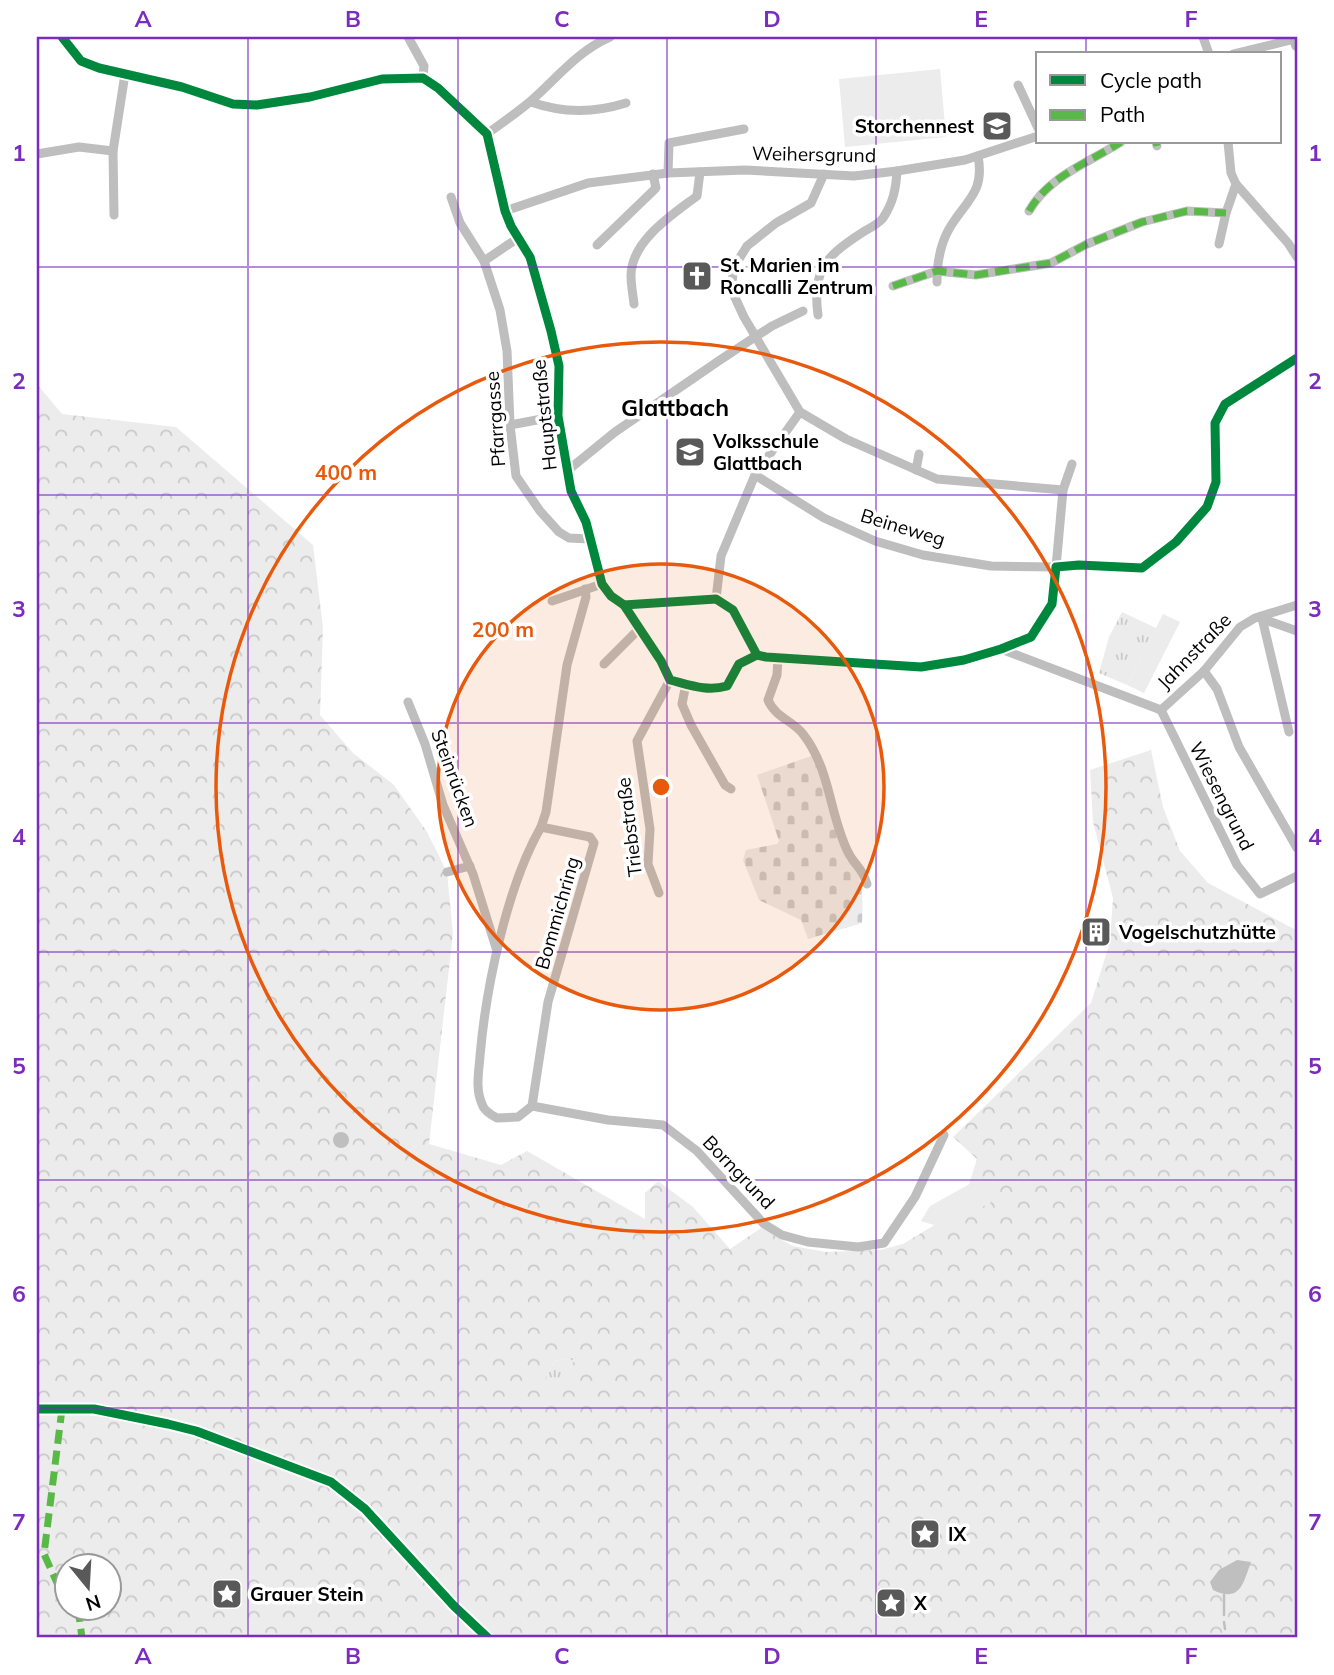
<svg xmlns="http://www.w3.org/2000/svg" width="1334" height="1675" viewBox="0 0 1334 1675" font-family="Mulish,sans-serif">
<defs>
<pattern id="grass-tufts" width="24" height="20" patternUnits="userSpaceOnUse" patternTransform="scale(1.75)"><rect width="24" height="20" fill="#ececec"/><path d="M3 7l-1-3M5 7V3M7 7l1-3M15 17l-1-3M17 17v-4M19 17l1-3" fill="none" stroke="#c9c9c9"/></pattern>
<pattern id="forest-crowns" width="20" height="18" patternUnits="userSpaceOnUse" patternTransform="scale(1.75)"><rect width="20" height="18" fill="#ececec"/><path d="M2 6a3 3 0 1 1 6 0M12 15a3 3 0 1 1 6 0" fill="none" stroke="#c9c9c9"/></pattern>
<pattern id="cemetery-stones" width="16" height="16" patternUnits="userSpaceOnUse" patternTransform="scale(1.75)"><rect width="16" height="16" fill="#ececec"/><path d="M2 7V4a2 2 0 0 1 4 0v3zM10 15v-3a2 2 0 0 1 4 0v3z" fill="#c9c9c9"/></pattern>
</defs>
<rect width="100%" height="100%" fill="#fff"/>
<g fill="url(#grass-tufts)">
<path d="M1122,612L1156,628L1127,685L1099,673L1109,637Z"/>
<path d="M576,1357L564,1381L553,1388L545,1381L554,1361Z"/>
</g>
<path fill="url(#forest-crowns)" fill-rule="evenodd" d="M37,384L62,414L176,427L313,545L323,628L320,715L353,753L394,785L427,832L447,872L453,934L429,1144L501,1165L527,1151L645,1219V1193L658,1181L693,1207L730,1249L761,1228L793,1246L826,1252L880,1250L903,1244L961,1209L977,1159L953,1137L1091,1003L1110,942L1113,898L1093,822L1090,770L1151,750L1163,807L1180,851L1208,883L1294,929L1297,926V1638H37ZM576,1357L564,1380L553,1387L545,1381L554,1361ZM66,1566H108V1608H66Z"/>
<path fill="url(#cemetery-stones)" d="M814,755L847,861L852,860C863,878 863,902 862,923L808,939L801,920L759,900L743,860L746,850L777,844L779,841L757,775Z"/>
<g fill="#ececec">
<path d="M940,69L946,137L845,147L839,79Z"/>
<path d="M1163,614L1180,622L1144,693L1127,685Z"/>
<path d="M977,1180L991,1203L937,1226L921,1221L930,1206Z"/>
</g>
<g fill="#bfbfbf">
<circle cx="341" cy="1140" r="8"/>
<path d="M1237,1560L1251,1562C1243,1584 1240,1603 1213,1590L1210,1582L1219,1570Z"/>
</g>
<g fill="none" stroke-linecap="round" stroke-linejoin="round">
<g stroke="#bfbfbf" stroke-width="2.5">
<path d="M1224,1615V1595"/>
<path d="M1224,1622L1225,1629"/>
</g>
<g stroke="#bebebe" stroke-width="9">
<path d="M62,37L81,61L99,68L182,87L233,104L257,105L310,97L382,79L423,78L438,88L487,134L505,211L511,226L530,257L551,331L559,366L558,416L571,491L586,522L602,584L611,596L624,605L661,661L670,680C690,685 707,692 727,686L739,664L757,655"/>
<path d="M408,37L424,66L423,78"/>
<path d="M1203,37L1209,54"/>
<path d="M1233,54L1295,39"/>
<path d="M1018,85L1038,128"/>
<path d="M531,102C562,113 594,113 626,103"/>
<path d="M487,134C502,123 518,112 532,100C557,78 579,50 610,37"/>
<path d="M1156,142L1157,146"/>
<path d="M1228,142L1231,173L1236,184L1288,243L1297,257"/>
<path d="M37,154L79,147L113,151"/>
<path d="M668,173L669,143L744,129"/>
<path d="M824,174L811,203L776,223L747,246L733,269L732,291L744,317L800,412L846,439L937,479L1063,490"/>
<path d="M451,197L460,223L484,261"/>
<path d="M505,211L588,183L668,173L745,170L854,176L897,171L965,160L1038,136"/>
<path d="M1029,211C1049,176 1088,163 1121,142"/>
<path d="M114,215L113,151L125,74"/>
<path d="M518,238L484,261L500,310L507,351L510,425L516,476L540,511L559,532L569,538L589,539"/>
<path d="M1219,244L1226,213L1236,184"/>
<path d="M597,245L656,188L653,174"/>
<path d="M937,282C937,264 940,245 949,229C966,200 985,193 978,156"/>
<path d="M893,286L937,271L976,275L1051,263L1087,244L1142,222L1187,211L1226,213"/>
<path d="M634,304C633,295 631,285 631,276C631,241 672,215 697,196L700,172"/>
<path d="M818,315C812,271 825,257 860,234C867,229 878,225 883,218C893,203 896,189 897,171"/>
<path d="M510,425L558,416"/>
<path d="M916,470L919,454"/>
<path d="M567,471L615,432L720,360L772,326L803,311"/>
<path d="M755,475L824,518L875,541L923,555L991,566L1056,567L1063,490L1072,464"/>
<path d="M716,599L721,556L755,475L800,412"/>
<path d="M552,601L602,584"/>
<path d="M1260,618L1297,631"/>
<path d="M1262,618L1289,732"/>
<path d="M1001,649L1161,710L1204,671L1240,627L1255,618L1297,605"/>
<path d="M778,658L777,675L768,700C775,717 793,721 803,734C831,770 829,814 848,852C854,865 862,867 867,884"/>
<path d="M604,664L639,629"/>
<path d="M1204,671L1217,689L1239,747L1297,848"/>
<path d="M686,684L682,704L691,725L725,785L731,789"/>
<path d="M408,702L425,744L443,805L473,874L496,948"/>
<path d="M1161,710L1237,865L1260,894L1297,876"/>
<path d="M541,827L590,837L594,843L548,1002L532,1106L518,1117L497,1118C491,1115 484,1111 482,1104C475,1089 479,1071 480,1056C486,987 507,886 541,827Z"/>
<path d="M541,827L546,812L567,665L586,597L585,589"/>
<path d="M447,872L470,866"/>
<path d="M659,893L648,864L650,829L637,741L670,680"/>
<path d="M532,1106L608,1120L663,1125L697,1151L764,1224L782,1235L808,1242L858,1247L884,1243L915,1197L944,1135"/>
</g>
<path stroke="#bebebe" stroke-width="10" d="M624,605L716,599L733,610L757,655L766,657L921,667L964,660L1001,649L1031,637L1052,604L1056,567L1079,565L1142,568L1176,542L1207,507L1216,482L1215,423L1225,404L1297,358"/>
<path stroke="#b8b8b8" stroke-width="12" d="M1295,37L1297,45"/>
<g stroke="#58b947" stroke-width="7" stroke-dasharray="14 7" stroke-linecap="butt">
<path d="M1156,142L1157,146"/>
<path d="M1029,211C1049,176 1088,163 1121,142"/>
<path d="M893,286L937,271L976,275L1051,263L1087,244L1142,222L1187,211L1226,213"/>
<path d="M62,1409L44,1554L58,1585L66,1595"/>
<path d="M78,1608L82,1638"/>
</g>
<g stroke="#fff" stroke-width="13">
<g id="cycleway">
<path d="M62,37L81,61L99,68L182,87L233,104L257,105L310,97L382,79L423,78L438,88L487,134L505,211L511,226L530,257L551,331L559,366L558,416L571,491L586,522L602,584L611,596L624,605L661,661L670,680C690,685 707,692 727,686L739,664L757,655"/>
<path d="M624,605L716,599L733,610L757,655L766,657L921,667L964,660L1001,649L1031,637L1052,604L1056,567L1079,565L1142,568L1176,542L1207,507L1216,482L1215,423L1225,404L1297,358"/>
<path d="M37,1409H94L168,1424L196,1431L331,1482L365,1509L454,1606L488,1638"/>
</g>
</g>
<use href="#cycleway" stroke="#00873e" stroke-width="9"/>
</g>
<path fill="none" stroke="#7b2cbf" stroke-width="2" stroke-opacity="0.55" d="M248,37V1638M458,37V1638M667,37V1638M876,37V1638M1086,37V54M1086,142V1638M37,267H1297M37,495H1297M37,723H1297M37,952H1297M37,1180H1297M37,1408H1297"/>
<circle cx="661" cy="787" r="223" fill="#e8590c" fill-opacity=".12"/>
<g fill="none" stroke="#e8590c" stroke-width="3.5">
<circle cx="661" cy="787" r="223"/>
<circle cx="661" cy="787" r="445"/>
</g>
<defs>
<g id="school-square" transform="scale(1.575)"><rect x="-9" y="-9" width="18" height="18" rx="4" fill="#595959" stroke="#fff"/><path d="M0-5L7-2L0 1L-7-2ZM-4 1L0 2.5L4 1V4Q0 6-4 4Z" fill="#fff"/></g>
<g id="church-square" transform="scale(1.575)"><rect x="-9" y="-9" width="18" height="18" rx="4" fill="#595959" stroke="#fff"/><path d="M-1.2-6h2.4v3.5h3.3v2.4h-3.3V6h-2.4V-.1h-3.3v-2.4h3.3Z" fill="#fff"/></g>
<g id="building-square" transform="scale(1.575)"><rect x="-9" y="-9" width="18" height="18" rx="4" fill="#595959" stroke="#fff"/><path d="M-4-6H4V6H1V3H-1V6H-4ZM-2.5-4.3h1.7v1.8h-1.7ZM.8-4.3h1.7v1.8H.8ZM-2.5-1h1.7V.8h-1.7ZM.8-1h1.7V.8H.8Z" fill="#fff"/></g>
<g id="sight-square" transform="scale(1.575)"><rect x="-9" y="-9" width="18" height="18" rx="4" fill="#595959" stroke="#fff"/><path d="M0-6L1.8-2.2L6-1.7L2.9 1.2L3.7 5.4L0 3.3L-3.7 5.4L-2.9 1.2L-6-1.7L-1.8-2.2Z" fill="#fff"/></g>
</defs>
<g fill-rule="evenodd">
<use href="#school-square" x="997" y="126"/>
<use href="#church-square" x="697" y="276"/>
<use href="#school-square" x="690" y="452"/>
<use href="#building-square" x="1096" y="932"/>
<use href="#sight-square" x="925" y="1534"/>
<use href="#sight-square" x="227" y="1594"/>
<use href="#sight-square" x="891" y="1603"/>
</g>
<g text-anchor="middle" stroke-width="7" stroke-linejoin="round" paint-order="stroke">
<g font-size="19" font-weight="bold" fill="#000" stroke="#fff" text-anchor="start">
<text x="974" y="133" text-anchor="end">Storchennest</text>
<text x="720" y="272">St. Marien im<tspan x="720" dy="22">Roncalli Zentrum</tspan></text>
<text x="713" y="448">Volksschule<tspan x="713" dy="22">Glattbach</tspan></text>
<text x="1119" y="939">Vogelschutzhütte</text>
<text x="948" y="1541">IX</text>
<text x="250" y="1601">Grauer Stein</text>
<text x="914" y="1610">X</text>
</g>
<g font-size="19" fill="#000" stroke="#fff">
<text transform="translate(814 154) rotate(1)" y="7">Weihersgrund</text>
<text transform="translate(544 415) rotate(-96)" y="7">Hauptstraße</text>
<text transform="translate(495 419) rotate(-94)" y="7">Pfarrgasse</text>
<text transform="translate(903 527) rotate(17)" y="7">Beineweg</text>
<text transform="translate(1194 651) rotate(-46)" y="7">Jahnstraße</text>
<text transform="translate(455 778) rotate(70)" y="7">Steinrücken</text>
<text transform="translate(1222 796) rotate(63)" y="7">Wiesengrund</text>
<text transform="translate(629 827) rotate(-97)" y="7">Triebstraße</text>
<text transform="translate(557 913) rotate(-74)" y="7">Bommichring</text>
<text transform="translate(739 1172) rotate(46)" y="7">Borngrund</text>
</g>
<g font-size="23" font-weight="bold" fill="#000" stroke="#fff">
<text x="675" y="416">Glattbach</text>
</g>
</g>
<circle cx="661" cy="787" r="10" fill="#e8590c" stroke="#fff" stroke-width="3.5"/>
<g font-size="21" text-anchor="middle" font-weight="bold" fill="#e8590c" stroke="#fff" stroke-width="7" stroke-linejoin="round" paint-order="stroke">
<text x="346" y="480">400 m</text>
<text x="503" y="637">200 m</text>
</g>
<rect width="1334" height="1675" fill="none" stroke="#ffffff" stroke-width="77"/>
<rect x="1036" y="52" width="245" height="91" fill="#ffffff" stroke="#999999" stroke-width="2"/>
<rect x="1050" y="75" width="35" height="10" fill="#00873e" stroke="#999999" stroke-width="2"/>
<text x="1100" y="88" font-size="21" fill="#000000">Cycle path</text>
<rect x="1050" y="110" width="35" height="10" fill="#58b947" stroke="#999999" stroke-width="2"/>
<text x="1100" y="122" font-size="21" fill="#000000">Path</text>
<g transform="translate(88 1587) rotate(162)"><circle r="33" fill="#ffffff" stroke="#999999" stroke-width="2"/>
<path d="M0-5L12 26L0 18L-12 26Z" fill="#595959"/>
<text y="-10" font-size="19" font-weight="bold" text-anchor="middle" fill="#000000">N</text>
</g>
<rect x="38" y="38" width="1258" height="1598" fill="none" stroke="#7b2cbf" stroke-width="2.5"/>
<g font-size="23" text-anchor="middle" font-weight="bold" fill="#7b2cbf">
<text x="143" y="27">A</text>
<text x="353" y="27">B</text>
<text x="562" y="27">C</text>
<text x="772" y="27">D</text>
<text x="981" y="27">E</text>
<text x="1191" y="27">F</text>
<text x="19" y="161">1</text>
<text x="1315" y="161">1</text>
<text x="19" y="389">2</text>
<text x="1315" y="389">2</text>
<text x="19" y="617">3</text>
<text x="1315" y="617">3</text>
<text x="19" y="845">4</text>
<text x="1315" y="845">4</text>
<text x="19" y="1074">5</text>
<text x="1315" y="1074">5</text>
<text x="19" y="1302">6</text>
<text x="1315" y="1302">6</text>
<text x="19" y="1530">7</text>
<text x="1315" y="1530">7</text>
<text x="143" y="1664">A</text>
<text x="353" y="1664">B</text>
<text x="562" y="1664">C</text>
<text x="772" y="1664">D</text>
<text x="981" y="1664">E</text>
<text x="1191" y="1664">F</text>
</g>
</svg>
